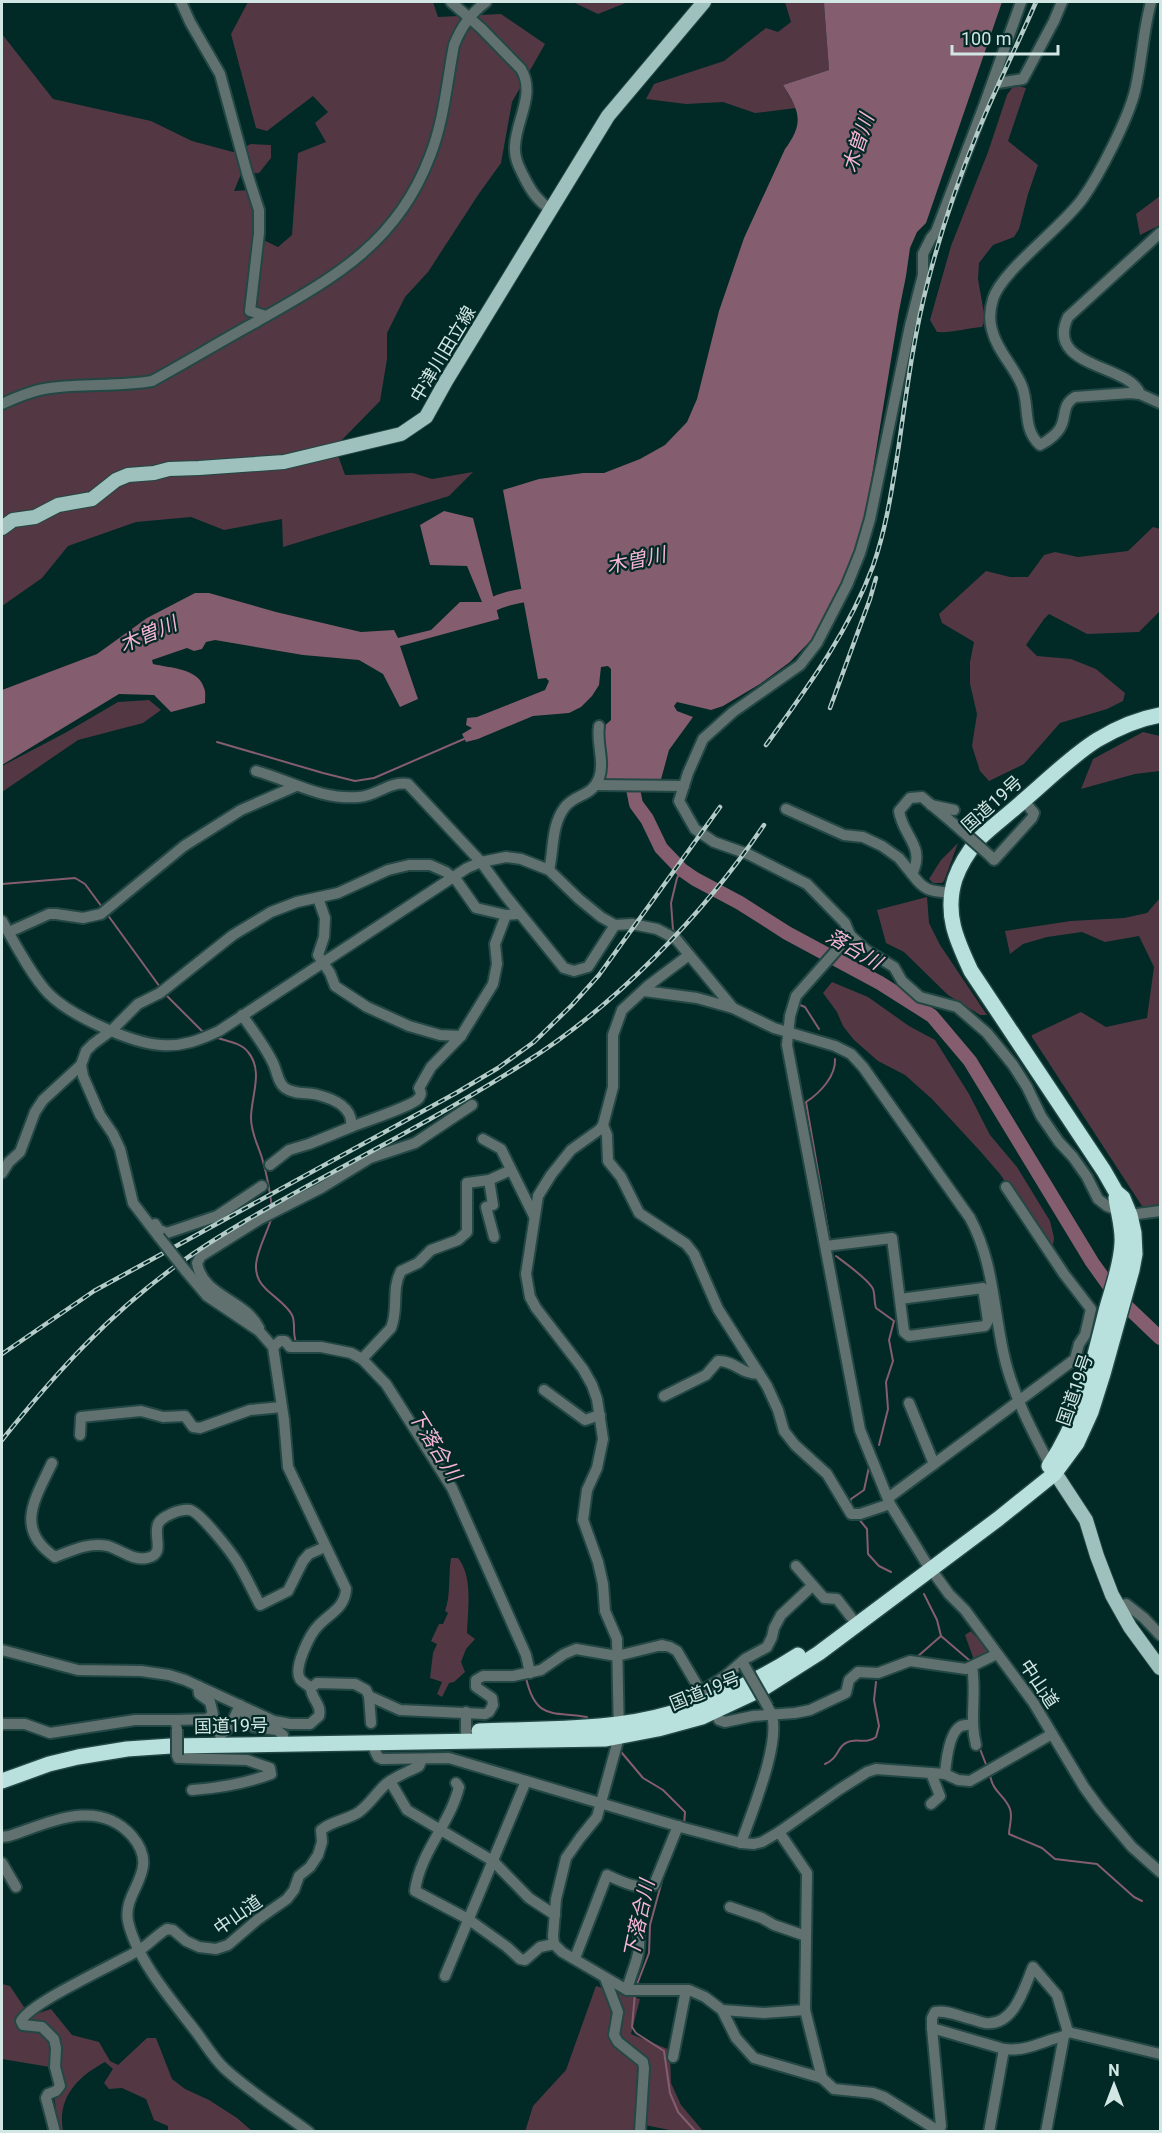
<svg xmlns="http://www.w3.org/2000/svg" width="1162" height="2133" viewBox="0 0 1162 2133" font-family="Roboto,'Noto Sans JP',sans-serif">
<rect width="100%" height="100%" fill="#012926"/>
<g fill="#533844">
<path d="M248,2H433L438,17L501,14L545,44L512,102L501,163L478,195L428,272L405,297L387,333V359L380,401L335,447L345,475L413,473L432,479L473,472L449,496L283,547L282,519L224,530L191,517L136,522L68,546L42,578L2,606V34L53,99L151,121L192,141L233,152L251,144L271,145V158L259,173L241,174L234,191L249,190L256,211L255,236L278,247L292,235L298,153L326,142L315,123L328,112L313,96L267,131L256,128L231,34Z"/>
<path d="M573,2H628L598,14Z"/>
<path d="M785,2H825L824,5L829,70L783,85L796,108L755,113L723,102L686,104L646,99L654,84L724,61L766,28L778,32L791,22Z"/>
<path d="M1014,85L1026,88L1008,141L1038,165L1028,194L1019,229L1014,237L993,245L979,263L978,279L985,319L982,327C967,328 952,333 937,332L930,320L951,246L988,152L1007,95Z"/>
<path d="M1160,196V225L1140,235L1136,214Z"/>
<path d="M1153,527L1160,529V611L1139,632L1087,634L1049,614L1044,619L1026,645L1037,656L1071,659L1096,669L1125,693L1123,701L1107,709L1060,723L1024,764L989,781L980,771L972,746L977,714L970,684V662L974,642L942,623L939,614L986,571L1010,577H1028L1044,555L1055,552L1078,557L1128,551Z"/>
<path d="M149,700L161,710L143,723L78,740L2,792V766L65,733L118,702Z"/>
<path d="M1143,732L1160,736V771L1135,774L1081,789L1093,759Z"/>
<path d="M958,843L944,881L942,883H933L929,879L941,860Z"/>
<path d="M927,897L929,923L940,945L987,1015H980L948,995L904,952L886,943L877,910Z"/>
<path d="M1160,898V1206H1142L1032,1037V1035L1081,1012L1106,1027L1147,1018L1154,967L1139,936L1105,942L1082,932L1047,937L1023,944L1010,954L1005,931L1071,921L1124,918L1147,913Z"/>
<path d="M832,982L868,997L909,1026L935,1040L969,1094L990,1135L1017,1167L1050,1221L1054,1238L1053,1245L1044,1240L1000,1174L980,1151L932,1099L905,1075L878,1061L854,1040L843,1026L837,1012L823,993Z"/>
<path d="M451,1558H458C473,1576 468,1610 467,1633L475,1639L466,1649L461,1662L465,1672L454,1682L449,1683L442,1697L437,1694L442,1682L430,1678L433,1653L437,1644L431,1641L439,1624H443L448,1613L445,1611C451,1595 448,1576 451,1558Z"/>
<path d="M971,1631L975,1636L979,1634L993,1654L974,1660L965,1635Z"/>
<path d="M2,1984L10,1986L30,2016L51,2009L72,2035L99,2042L110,2061L118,2065L147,2038H156L172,2079L185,2089L209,2100L237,2118L252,2131H168V2126L154,2120L146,2099L122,2088L109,2089L104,2083L113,2069L105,2062C77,2077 57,2098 63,2131H59L50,2067L2,2059Z"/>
<path d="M596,1986L640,1999L631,2034L670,2050L671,2083L681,2105L703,2131H674L645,2125L632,2131L525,2132L533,2106L566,2070Z"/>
</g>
<g fill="#845d6e">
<path d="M825,2H1002L926,223L917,232L910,248L906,276L899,311L866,512L846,579L815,636L790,662L760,684L723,706L711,710L677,702L674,706L677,711L693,717L669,750L660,783H601L602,728L611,720V669L608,666L601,667L599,685L592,696L581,707L569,713L533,716L478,739L466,742L462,734L472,728L466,725L467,718L477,717L545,690L549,681L546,678L538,679L503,490L539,479L583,473H604L640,459L665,445L687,422L697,399L719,311L744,238L785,149C805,122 799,111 783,85L829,70L824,4Z"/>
<path d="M444,511L473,518L499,619L400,646L418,699L400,707L383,674L359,660L303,655L215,640L206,642L202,649L194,651L187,648L152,660L153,664C169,668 199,668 204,688C206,692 205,698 205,703L171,712L154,695L119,694L2,765V690L97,654L147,618L195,593H209L276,612L361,632L394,630L398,638L431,630L460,602H482L467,566L430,565L420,525Z"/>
</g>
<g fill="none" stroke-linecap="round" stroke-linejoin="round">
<g stroke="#845d6e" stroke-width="2">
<path d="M217,742L323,773L355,781L374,778L464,739"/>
<path d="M682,870L677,878L671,903L673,930L682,937L711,973"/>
<path d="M2,884L75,878L85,884L102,907"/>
<path d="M107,914L160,987"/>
<path d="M165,994L202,1031L207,1033"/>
<path d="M800,1005L805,1007L819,1029"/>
<path d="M215,1037C225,1041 240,1042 248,1052C264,1071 251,1096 251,1118C251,1133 258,1145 262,1158C267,1175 270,1191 272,1208"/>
<path d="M272,1216C266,1240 243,1268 266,1289C274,1297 287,1305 292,1315C296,1323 292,1332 296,1342"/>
<path d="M830,1241L806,1102C820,1093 836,1076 835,1059"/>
<path d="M836,1256C844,1262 869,1280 873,1289C875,1294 874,1302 876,1308L894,1321L889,1340L893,1361L886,1382L888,1409L879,1445"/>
<path d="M307,1352L325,1353"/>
<path d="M850,1503L851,1499L864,1490L869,1467"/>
<path d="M858,1518L867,1529L868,1554L879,1566L891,1572"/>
<path d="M924,1594L937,1620L941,1636L969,1660L971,1664"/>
<path d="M917,1657L941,1636"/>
<path d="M526,1678C536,1721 553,1711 587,1717"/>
<path d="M980,1749L987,1767"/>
<path d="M622,1753L643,1778L663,1790L685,1812L684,1825"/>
<path d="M825,1764C839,1758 837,1747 846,1743C856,1737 866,1745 876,1737L879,1726L874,1700L876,1682"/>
<path d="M990,1775C993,1793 1005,1795 1010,1809C1013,1818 1009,1826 1009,1834L1042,1848L1055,1859L1097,1864L1134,1897L1142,1901"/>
<path d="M636,1987L649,1953L650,1925L663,1877"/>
<path d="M635,1993L632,2027L636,2033L664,2051L670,2093L678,2112L696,2132"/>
</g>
<g stroke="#845d6e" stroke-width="14">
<path d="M480,612C499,598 518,596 541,593"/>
<path d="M633,773L632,784L636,804L647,819L661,848L682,870L695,879L740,903L787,933L880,983L932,1016L970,1061L1092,1262L1117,1297L1160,1338"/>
</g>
<g stroke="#224744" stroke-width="14">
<g id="minor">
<path d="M181,2L190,22L220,74L247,173L259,210V233L250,311L266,316"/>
<path d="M451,2L481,28L521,69C536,94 516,120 515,146C514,158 519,167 524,177C531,191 537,200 550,209"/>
<path d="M1021,2L985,103L936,232L931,238L923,254V275L910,326L870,519L860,553L847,585L817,643L800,665L733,712L703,739L688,773L679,801L695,829L714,842L748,854L807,884L845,923L850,935L796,996L790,1016L787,1045L860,1430L890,1504L925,1561L949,1594L965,1610L1033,1702L1084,1787L1100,1809L1132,1847L1160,1872"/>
<path d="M1151,2C1143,31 1142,62 1135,91C1128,119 1100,174 1083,198C1063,227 1002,270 993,299C990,309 989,320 992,330C997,351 1014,366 1022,386C1030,407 1022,429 1040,445C1048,441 1059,433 1062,424C1066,413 1063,404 1075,397L1130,393L1140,394L1160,403"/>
<path d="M992,84L1023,79L1054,21L1062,2"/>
<path d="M1140,394C1130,364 1044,368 1068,317L1160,233"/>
<path d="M2,404C17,397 33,390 50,388C84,383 118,387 152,381C187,362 221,341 256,322C333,278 397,244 430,156C444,121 447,81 454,45C461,27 471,13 486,2"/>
<path d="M256,771C292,781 320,800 359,797C377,796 389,781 408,784L481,862L505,895L564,968L574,971L588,967L615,925"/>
<path d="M596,785L684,786"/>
<path d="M931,805L954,810"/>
<path d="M786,809L844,835L863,837L882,846L899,858L912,874"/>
<path d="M989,855L994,860L1032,818L1034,813L1024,801"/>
<path d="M549,870C554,849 551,825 565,807C576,793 592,797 599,778C605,761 596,743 599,726"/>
<path d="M952,893C931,891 925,892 912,874C926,846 903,837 899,811L910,798L922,797L954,824"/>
<path d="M318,898L325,918L324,937L318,955L330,973L335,986L367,1007L409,1026L440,1035L461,1036"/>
<path d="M2,921C14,942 33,978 49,994C71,1016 131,1043 161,1045C182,1047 200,1040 219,1031L467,868L481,862L506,857L521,859L549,870L579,899L601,917L615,925L632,924L657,929L676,939L733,1008L774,1028L835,1046L851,1054L863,1067L970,1218C993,1261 993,1304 1003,1351C1011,1391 1031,1429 1050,1465"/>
<path d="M9,932L49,914H56L83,918L101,914L184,846L241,810L296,786"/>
<path d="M850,935L866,950L894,967L902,981L920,997L957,1007L987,1033L1013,1065L1027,1087L1041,1116L1059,1142L1073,1157L1087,1177L1098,1199L1107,1206L1130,1215L1160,1211"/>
<path d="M689,955L649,985L622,1010L613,1035V1087L603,1125L599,1130L571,1150L551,1175L538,1196L526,1274L530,1297L536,1308L583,1369L592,1385L597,1399L603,1439L597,1468L587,1490L583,1520L598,1562L603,1584L605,1611L617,1639L619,1737L597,1817L580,1838L566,1858L556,1899L553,1936L554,1944L562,1952L627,1990H689L705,1997L722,2010L764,2013L805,2010"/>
<path d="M644,991L697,998L733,1008"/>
<path d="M242,1015C253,1031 265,1046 273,1063C277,1071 278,1083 285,1088C295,1095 307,1092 318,1095C334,1099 354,1108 351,1127C363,1122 413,1106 419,1098C422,1093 421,1093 419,1088L431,1067L461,1036L493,984L497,964L495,944L506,915"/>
<path d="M603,1125L607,1135L608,1161L621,1177L639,1213L686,1244L694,1254L718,1309L767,1386L778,1410L784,1431L795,1445L827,1474L851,1514H860L890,1504"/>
<path d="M483,1139L501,1149L534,1216"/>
<path d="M270,1165L289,1150L309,1144L351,1127"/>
<path d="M2,1173L9,1162L20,1152L35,1112L43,1100L81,1065"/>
<path d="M489,1180L493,1205L486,1207L494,1237"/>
<path d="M155,1224L159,1230L167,1233L217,1216L262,1186"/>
<path d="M159,1237L133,1203L120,1149L113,1134L100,1115L83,1076L81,1065L86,1051L93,1044L112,1030L138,1004L160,993L233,935L271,912L297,902L338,893L388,870L409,865H430L446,872L457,881L476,908L506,915L519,914"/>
<path d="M826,1246L892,1238L904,1332L909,1336L985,1326L988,1321L983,1288L900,1299"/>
<path d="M185,1270L207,1296L259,1331L273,1347L284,1420L288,1467L346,1589C345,1608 330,1613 318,1626C310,1634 293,1668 300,1679C302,1682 308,1685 311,1688"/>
<path d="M259,1328C245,1299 203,1297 197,1263L201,1256L260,1219L321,1188L370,1158L415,1143L472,1105"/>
<path d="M273,1347L280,1341H285L290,1347H321L351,1353L362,1359L386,1384L452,1488L526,1655L530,1673"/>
<path d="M362,1359L391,1328C399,1309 391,1289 401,1271L418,1263L431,1250L458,1240L467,1232V1183L489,1180L511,1170"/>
<path d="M544,1390L585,1420L600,1415"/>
<path d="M664,1396L706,1375L718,1361C736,1361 740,1374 759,1374"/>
<path d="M80,1435L81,1417L141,1411L163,1417L185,1416L193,1427L200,1428L250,1410L282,1407"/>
<path d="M52,1463C35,1499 14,1529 55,1557C73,1550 89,1542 108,1546C121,1550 133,1561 147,1558C166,1554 153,1537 158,1524C161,1518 167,1516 173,1513C178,1511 184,1509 190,1510C200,1512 230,1551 236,1560C245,1574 252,1590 260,1605L288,1591L303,1561L309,1554L325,1547"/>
<path d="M934,1464L1075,1359L1079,1344L1085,1335L1091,1309L1064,1274L1006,1187"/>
<path d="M888,1498L934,1464L909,1403"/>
<path d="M796,1566L824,1598L837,1599L851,1617"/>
<path d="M1119,1607L1126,1604L1144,1618L1160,1635"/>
<path d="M2,1650L78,1670L141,1671L169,1675L185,1680L274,1721L290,1724H310L319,1716C322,1704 311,1699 311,1688L317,1683L355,1684L366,1690L369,1696L400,1710L485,1714L489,1712L493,1705L492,1698L476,1687V1680L483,1676H513L541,1670L564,1654L576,1649L617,1656L662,1645L670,1647L677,1651L707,1702"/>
<path d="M972,1667C977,1694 969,1718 976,1745"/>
<path d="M700,1692L724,1677L745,1659L767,1647L772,1637L774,1628L781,1615L812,1586"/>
<path d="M369,1696L371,1723"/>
<path d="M240,1706L254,1727L277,1730L283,1735"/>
<path d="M466,1712V1732"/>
<path d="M715,1712L719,1720L725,1722L753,1716L795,1713L810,1710L846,1693L849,1680L858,1672L878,1673L910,1661L966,1669L997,1654"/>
<path d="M2,1724H25L50,1733L135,1720H176"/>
<path d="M176,1724V1720L207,1719L213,1714L210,1702L199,1694L198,1686"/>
<path d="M220,1735L230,1727L240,1705"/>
<path d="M375,1751L378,1757L382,1759L449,1758L684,1828L741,1843L754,1844L762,1842L779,1832L840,1789L867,1772L876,1769L945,1774L958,1780L970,1781L1052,1734"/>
<path d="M177,1755L178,1758L247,1760L270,1768L271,1774C244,1784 220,1788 192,1790"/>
<path d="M931,1773L940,1796L931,1804"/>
<path d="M945,1774C946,1762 949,1732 961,1726C964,1725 968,1725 971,1724"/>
<path d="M390,1781L407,1810L493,1861L529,1898L555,1915"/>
<path d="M456,1783L459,1787C450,1824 420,1852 415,1891L468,1919L507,1947L520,1959L525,1960L540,1947L554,1944"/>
<path d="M779,1832L807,1873L805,2010L822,2078L834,2089L873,2093L884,2097L940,2132"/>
<path d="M2,1837L9,1836C49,1823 98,1797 132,1836C162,1871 122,1890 128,1921C136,1959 173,2002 197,2033C206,2045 214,2059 225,2069C249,2091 282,2112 309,2132"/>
<path d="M741,1843C751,1814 784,1736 770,1711"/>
<path d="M2,1863L16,1887"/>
<path d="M730,1907L762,1918L774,1925L806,1936"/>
<path d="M575,1958L607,1875C620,1881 640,1891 654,1885L678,1826"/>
<path d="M445,1976L526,1781"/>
<path d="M605,1978L618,2012L614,2035L618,2042L643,2062L644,2068L640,2132"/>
<path d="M627,1990C632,1969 643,1953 638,1931"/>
<path d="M722,2010L736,2038L754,2058L822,2078"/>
<path d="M932,2028L1004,2049C1026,2052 1043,2041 1064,2036"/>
<path d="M1068,2032L1160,2054"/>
<path d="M673,2057L686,1990"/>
<path d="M939,2131L941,2126L932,2028V2018L935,2012C946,2010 956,2015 967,2018C973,2019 979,2022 985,2023C1014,2027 1024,1988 1033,1967L1057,1995L1068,2032"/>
<path d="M55,2132L46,2098L48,2094L56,2091L60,2086L55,2067L56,2048L54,2039L42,2027L23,2025L21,2021C31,2002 118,1963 141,1949C150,1943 157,1935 167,1929L173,1930L186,1941L199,1947L216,1949L228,1945L257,1920L287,1899L294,1890L299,1876L310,1867L318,1855L322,1842L321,1830C332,1821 347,1820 359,1812C370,1804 376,1793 386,1784C396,1776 408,1772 419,1766L422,1759"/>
<path d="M989,2132L1004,2049"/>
<path d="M1046,2132L1064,2036L1068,2032"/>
</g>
</g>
<g stroke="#224744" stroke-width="16">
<g id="major">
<path d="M2,528L13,520L35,517L58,505L92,499L116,480L128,475L154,473L169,469L199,468L284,462L401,434L426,417L446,381L608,116L704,2"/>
<path d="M1050,1465L1086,1520L1097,1556L1112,1595L1130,1627L1160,1668"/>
</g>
</g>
<g stroke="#224744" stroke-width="18">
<g id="highway">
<path d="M1049,1466C1082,1417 1092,1366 1106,1311C1112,1289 1121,1266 1122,1243C1123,1228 1118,1213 1116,1198"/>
<path d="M479,1731C525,1729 572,1730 618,1724C683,1716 743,1690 798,1655"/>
<path d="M2,1781L49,1764L78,1757L127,1749L171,1746L606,1739L658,1729L702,1717L764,1688L819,1653L998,1519L1054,1474L1077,1443L1091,1412L1103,1374L1132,1270L1135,1254L1134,1233L1130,1215L1123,1198L1116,1192L1104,1171L971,971C957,941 944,914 955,879C960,865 968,852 978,840C992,826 1009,814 1023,801C1047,781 1070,757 1097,740C1117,728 1138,719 1160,715"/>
</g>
</g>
<use href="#minor" stroke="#61716f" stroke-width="10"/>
<use href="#major" stroke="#9fc1bd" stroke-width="14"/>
<use href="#highway" stroke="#b8e0dc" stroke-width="15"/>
<g stroke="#b4cbc8" stroke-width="4.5">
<g id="rail">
<path d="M830,708L870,599L876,578"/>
<path d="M766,745C807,688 848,633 873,566C886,529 892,489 898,451C906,396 913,339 927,285C940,234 957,183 977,134C995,89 1017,46 1036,2"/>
<path d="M2,1354L94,1291L456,1093L498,1068L534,1042L572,1005L599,975L720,807"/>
<path d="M2,1440C54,1375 109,1314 177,1265C227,1229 282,1200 335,1171C398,1137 461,1103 521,1065C614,1008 703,915 764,825"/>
</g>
</g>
<use href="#rail" stroke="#012926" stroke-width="2" stroke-dasharray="7" stroke-linecap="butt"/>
<g stroke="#224744" stroke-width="14" stroke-linecap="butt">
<g id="minor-bridge">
<path d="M954,824L989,855"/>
<path d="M159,1237L185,1270"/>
<path d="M744,1665L768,1707"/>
<path d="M177,1729V1755"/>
</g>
</g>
<use href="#minor-bridge" stroke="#61716f" stroke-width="10"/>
</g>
<g text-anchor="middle" stroke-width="4.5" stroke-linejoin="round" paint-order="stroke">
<g font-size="18" fill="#d2e6e3" stroke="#012926">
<text transform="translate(443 354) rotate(-59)" y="6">中津川田立線</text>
<text transform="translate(992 804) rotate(-42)" y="6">国道19号</text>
<text transform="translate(1075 1390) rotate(-71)" y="6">国道19号</text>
<text transform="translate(1039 1684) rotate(56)" y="6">中山道</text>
<text transform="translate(705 1691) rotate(-22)" y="6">国道19号</text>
<text transform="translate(231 1726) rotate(-1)" y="6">国道19号</text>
<text transform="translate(238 1915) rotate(-35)" y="6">中山道</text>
</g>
<g font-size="20" font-style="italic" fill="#f7b4d2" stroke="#012926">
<text transform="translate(858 143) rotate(-72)" y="7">木曽川</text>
<text transform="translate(636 560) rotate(-12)" y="7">木曽川</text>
<text transform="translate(148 634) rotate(-23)" y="7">木曽川</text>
<text transform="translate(854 949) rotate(30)" y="7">落合川</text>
<text transform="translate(435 1445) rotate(58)" y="7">下落合川</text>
<text transform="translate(639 1919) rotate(-78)" y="7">下落合川</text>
</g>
</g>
<rect width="1162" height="2133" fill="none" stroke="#d2e6e3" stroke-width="6"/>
<g transform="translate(1114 2085)" stroke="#012926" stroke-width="4.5" paint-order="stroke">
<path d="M0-4.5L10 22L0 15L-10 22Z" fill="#d2e6e3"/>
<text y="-9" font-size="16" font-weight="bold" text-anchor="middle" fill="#d2e6e3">N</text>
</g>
<path d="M952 45v9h106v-9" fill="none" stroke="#d2e6e3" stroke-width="3"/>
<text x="961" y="45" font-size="18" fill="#d2e6e3" stroke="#012926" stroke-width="4.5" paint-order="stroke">100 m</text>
</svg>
